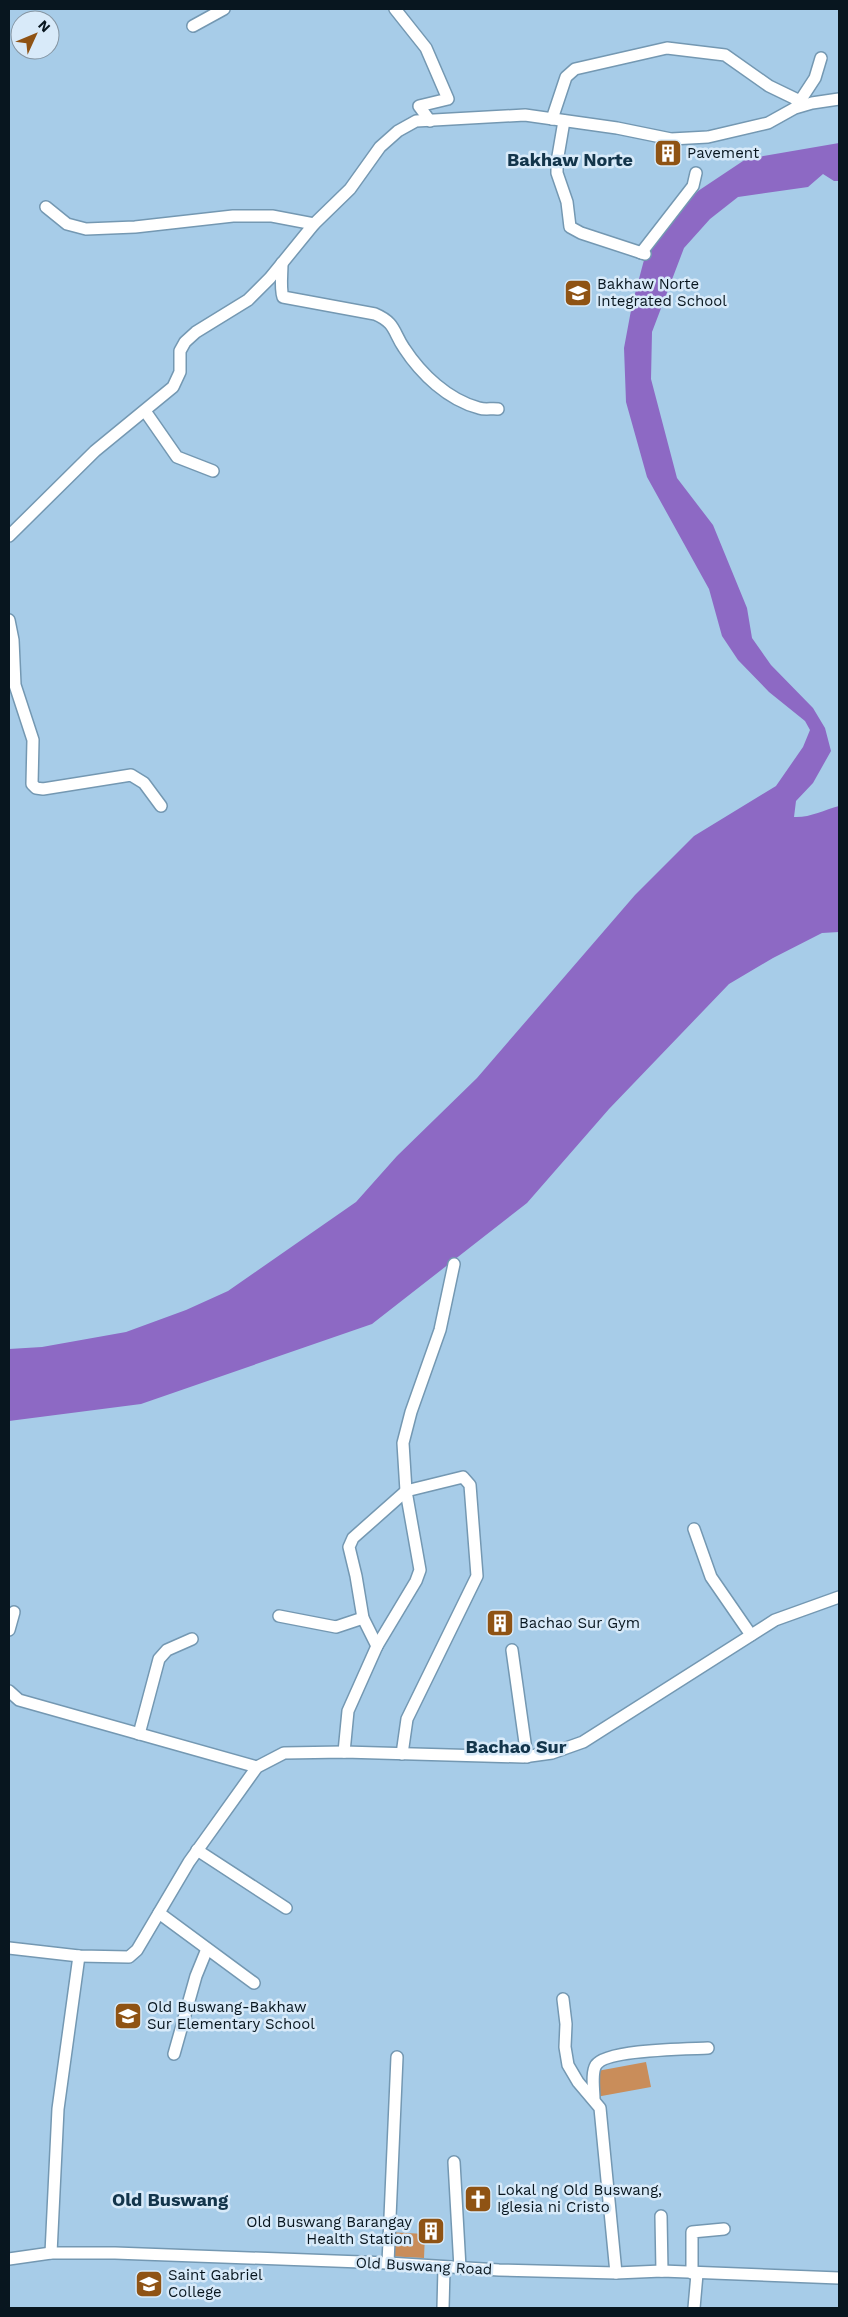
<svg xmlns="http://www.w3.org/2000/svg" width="848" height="2317" viewBox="0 0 848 2317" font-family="'Work Sans',sans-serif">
<rect width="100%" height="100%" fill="#a7cce8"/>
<g fill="#c98d5a">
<path d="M646,2062L651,2087L596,2097L592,2072Z"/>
<path d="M388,2232L425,2234L424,2258L387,2256Z"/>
</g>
<path fill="#8d69c4" d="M839,143V181H834L823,174L808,187L738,197L710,219L684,248L652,332L651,379L677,478L713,525L747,608L752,638L771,665L813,708L825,728L831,751L813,783L796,801L794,817C809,818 824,810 839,806V932L822,933L773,958L729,984L609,1109L527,1203L372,1324L141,1404L9,1421V1349L42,1347L126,1332L186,1310L228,1291L356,1202L397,1156L477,1078L635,895L694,836L776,786L803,747L810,730L805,721L769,692L738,660L722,636L709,589L647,477L626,402L624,348L632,305L644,260L663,229L698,191L746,159Z"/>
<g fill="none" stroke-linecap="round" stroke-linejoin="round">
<g stroke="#7498b2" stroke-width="14">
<g id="minor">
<path d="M395,9L426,48L448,99L419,106L430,121"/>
<path d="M193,26L224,9"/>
<path d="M796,107L815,78L821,58"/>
<path d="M552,119L566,77L575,69L667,48L725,55L769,86L800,101"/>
<path d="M564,121L557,162V173L567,202L570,227L581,233L645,254"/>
<path d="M46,207L67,224L86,229L135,227L233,216H272L314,224"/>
<path d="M641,253L693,186L696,173"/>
<path d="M282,263C282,274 280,289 283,297L375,314C396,323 393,332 404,348C421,374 448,400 479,408C485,410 492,408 498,409"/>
<path d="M145,411L177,457L213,471"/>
<path d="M9,536L95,451L173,387L180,372V351L185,342L196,332L248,300L270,278L314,224L350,189L380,147L398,131L416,121L525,115L617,128L671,139L708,137L768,123L795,108L812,103L839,99"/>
<path d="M9,620L13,640L15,685L33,740L32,784L36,788L43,789L131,775L144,783L161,806"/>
<path d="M694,1529L711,1577L751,1635"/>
<path d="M279,1616L336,1627L363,1618"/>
<path d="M9,1630L14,1612"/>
<path d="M377,1646L363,1618L356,1576L349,1547L353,1538L406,1491L463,1477L470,1485L477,1576L407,1719L402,1754"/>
<path d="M512,1650L527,1757"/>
<path d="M9,1691L19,1700L257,1767"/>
<path d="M139,1734L159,1659L167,1650L192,1639"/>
<path d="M344,1752L348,1711L377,1646L416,1581L420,1570L406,1491L403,1443L411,1412L440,1330L454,1264"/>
<path d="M197,1850L286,1908"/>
<path d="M159,1913L254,1983"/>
<path d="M9,1948L79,1956L129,1957L137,1950L189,1862L257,1767L284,1753L344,1752L523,1757L552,1753L583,1742L775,1620L839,1597"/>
<path d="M563,1999L566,2024L565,2047L568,2065L578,2082L600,2108L616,2273"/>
<path d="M174,2054L196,1976L207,1949"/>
<path d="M594,2099C594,2090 591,2073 596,2065C606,2049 688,2049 708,2048"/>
<path d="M454,2162L460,2268"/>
<path d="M661,2216L662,2271"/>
<path d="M51,2253L58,2109L79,1956"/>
<path d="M9,2259L51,2253H115L388,2263L499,2270L616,2273L662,2271L839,2278"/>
<path d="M388,2263L397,2057"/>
<path d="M692,2273V2232L724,2229"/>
<path d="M443,2308L444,2268"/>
<path d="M694,2308L697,2274"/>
</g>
</g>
<use href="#minor" stroke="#fff" stroke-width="11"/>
</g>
<defs>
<g id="building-square" transform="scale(1.4375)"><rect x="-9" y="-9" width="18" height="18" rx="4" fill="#8f5314" stroke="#d8eaf9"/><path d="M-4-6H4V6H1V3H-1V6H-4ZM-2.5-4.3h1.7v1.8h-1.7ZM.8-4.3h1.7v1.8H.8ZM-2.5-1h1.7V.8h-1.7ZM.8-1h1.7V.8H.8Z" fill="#fff"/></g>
<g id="school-square" transform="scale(1.4375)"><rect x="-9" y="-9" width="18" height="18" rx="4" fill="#8f5314" stroke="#d8eaf9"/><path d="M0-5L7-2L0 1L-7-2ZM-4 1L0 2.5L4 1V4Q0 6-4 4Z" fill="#fff"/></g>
<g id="church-square" transform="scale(1.4375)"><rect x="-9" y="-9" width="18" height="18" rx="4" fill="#8f5314" stroke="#d8eaf9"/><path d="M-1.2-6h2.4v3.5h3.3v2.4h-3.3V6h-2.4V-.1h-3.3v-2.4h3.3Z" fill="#fff"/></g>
<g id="university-square" transform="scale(1.4375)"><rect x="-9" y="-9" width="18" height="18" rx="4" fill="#8f5314" stroke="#d8eaf9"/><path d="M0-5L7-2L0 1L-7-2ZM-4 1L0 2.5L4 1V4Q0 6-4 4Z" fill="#fff"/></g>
</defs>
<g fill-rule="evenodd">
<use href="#building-square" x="668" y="153"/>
<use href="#school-square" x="578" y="293"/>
<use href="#building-square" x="500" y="1623"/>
<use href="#school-square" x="128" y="2016"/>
<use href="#church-square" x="478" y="2199"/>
<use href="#building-square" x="431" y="2231"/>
<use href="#university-square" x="149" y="2284"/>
</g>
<g text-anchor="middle" stroke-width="5" stroke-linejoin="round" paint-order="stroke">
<g font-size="15" fill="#08161f" stroke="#d8eaf9" text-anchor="start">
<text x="687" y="158">Pavement</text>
<text x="597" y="289">Bakhaw Norte<tspan x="597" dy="17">Integrated School</tspan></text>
<text x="519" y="1628">Bachao Sur Gym</text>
<text x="147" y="2012">Old Buswang-Bakhaw<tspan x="147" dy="17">Sur Elementary School</tspan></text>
<text x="497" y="2195">Lokal ng Old Buswang,<tspan x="497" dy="17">Iglesia ni Cristo</tspan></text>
<text x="412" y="2227" text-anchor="end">Old Buswang Barangay<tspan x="412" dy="17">Health Station</tspan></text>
<text x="168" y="2280">Saint Gabriel<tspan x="168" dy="17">College</tspan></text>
</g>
<g font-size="15" fill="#08161f" stroke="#d8eaf9">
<text transform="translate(424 2266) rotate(3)" y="5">Old Buswang Road</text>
</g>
<g font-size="18" font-weight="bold" fill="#13354b" stroke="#d8eaf9">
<text x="570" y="166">Bakhaw Norte</text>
<text x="516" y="1753">Bachao Sur</text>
<text x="170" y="2206">Old Buswang</text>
</g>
</g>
<rect width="848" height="2317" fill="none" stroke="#08161f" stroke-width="20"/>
<g transform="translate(35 35) rotate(46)"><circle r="24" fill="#d8eaf9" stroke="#8595a2"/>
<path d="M0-4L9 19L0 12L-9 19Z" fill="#8f5314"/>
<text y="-8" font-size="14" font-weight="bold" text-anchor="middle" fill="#08161f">N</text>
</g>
</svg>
